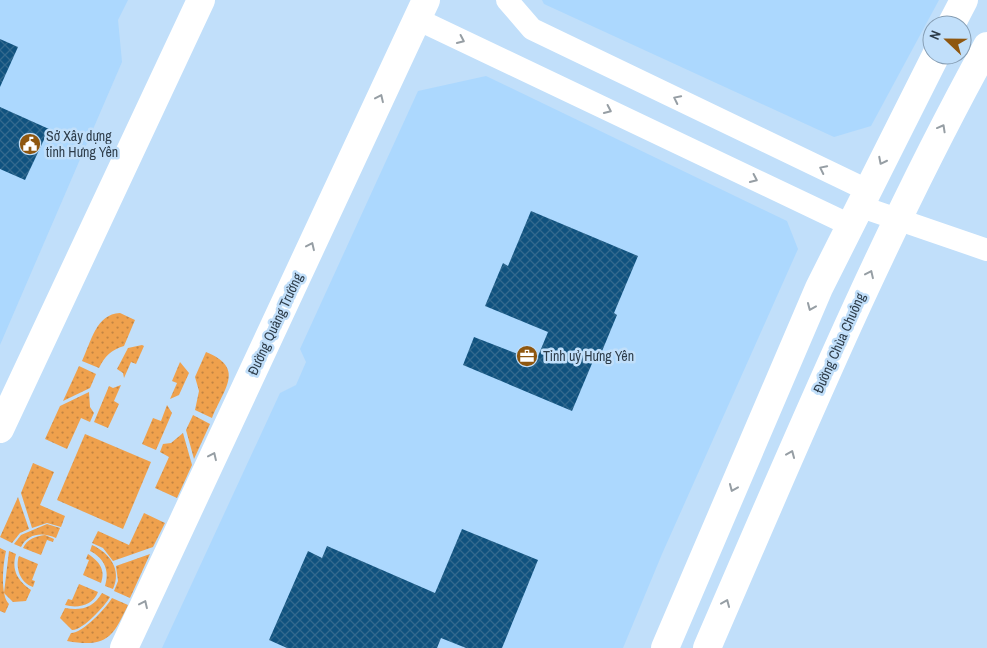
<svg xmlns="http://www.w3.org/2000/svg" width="987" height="648" viewBox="0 0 987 648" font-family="'Archivo Narrow',sans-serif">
<defs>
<pattern id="grass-dots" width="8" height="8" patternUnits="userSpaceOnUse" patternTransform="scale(1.25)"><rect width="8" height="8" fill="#efa14d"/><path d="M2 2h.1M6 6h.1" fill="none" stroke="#c28442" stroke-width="1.8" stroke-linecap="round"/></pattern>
<pattern id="building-cross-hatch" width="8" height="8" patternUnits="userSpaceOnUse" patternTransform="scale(1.25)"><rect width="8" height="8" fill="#10527f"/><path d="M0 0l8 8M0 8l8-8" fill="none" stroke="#33698e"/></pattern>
</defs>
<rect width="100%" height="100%" fill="#c1dffa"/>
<g fill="#acd8fe">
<path d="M0,0H128L118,20L122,62L0,345Z"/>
<path d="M542,0H939L871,126L834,137L544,4Z"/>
<path d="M486,76L787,221L798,249L662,554L623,648H162L280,393L296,385L306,362L300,349L418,91Z"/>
</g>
<g fill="url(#grass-dots)">
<path d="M120,313L135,320L124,346C111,350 105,356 99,368L82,361C91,342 96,314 120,313Z"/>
<path d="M142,345L144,346L136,364L131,362L124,378L123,373L117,369L128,348Z"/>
<path d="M206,352C245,368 225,387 212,418L195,410L199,391L195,377Z"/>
<path d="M180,362L189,373L179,395L170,399L177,383L172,381Z"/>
<path d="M79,366L96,374L90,388L63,401Z"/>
<path d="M121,385L114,401L119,404L108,428L94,422L109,386L113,388Z"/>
<path d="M89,392L90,407L94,413L90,422L81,418L67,449L45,439L60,406Z"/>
<path d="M167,405L172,413L156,450L142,444L153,418L161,421Z"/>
<path d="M193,415L210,424L194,459L186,430Z"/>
<path d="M183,433L192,465L177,498L155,488L169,457L160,452L163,444L171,443Z"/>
<path d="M85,434L151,462L123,529L57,500Z"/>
<path d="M33,463L54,472L40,505L65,516L61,527L47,523L32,528L21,493Z"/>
<path d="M18,497L29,529L20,533L12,543L0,537Z"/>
<path d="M144,513L165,523L153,547L113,561L103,548L92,543L98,531L129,545Z"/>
<path d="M47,524L60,528L56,538C43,532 28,533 21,547L14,544L21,535Z"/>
<path d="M45,535L54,539L53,542L47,540L41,555L23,548C27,539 36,536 45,535Z"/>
<path d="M92,545C110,553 122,570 113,589L105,586C110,570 104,558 90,551Z"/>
<path d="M0,548L6,551C3,564 0,595 9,604L5,613L0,611Z"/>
<path d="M9,551L16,554C11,570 18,581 31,590L26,601L13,602L4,593Z"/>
<path d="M88,554C99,561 106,570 101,583L83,575L89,560L86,559Z"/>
<path d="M150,554L130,598L114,591L118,581L116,566Z"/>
<path d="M19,556L38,564L32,580L35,581L33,587C20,583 15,567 19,556Z"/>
<path d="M79,584L98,592C93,605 78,609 65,605L68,599L72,600Z"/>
<path d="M102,593L110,597C105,606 82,631 72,630L60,618L65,608C81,611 93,608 102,593Z"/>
<path d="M112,598L128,605C113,637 107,648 67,641L71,633C83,633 106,608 112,598Z"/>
</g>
<g fill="url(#building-cross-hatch)">
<path d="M0,39L18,47L0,87Z"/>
<path d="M0,107L49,129L25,180L0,169Z"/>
<path d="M531,211L638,256L614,313L617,315L600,356L596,354L572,411L463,365L474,337L536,361L548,332L485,306L503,263L508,266Z"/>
<path d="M462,529L538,560L502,648H466L441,638L437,648H287L269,640L308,551L322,558L327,546L435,593Z"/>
</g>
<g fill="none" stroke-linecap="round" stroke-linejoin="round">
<g stroke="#fff" stroke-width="22">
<path d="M507,0L532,29L867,190"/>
<path d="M417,19L850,225"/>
<path d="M859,206L987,250"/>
</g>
<g stroke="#fff" stroke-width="28">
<path d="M951,25L964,0"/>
<path d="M0,429L201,0"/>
<path d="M124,648L426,0"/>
<path d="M665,648L819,288L936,55"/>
<path d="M707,648C795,445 880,240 987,46"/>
</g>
</g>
<defs><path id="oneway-chevron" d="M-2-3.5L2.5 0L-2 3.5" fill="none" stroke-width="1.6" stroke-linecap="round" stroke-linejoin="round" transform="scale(1.25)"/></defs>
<g stroke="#969ea4">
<use href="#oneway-chevron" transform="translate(461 40) rotate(25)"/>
<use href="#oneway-chevron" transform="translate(380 98) rotate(-65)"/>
<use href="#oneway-chevron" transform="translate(677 99) rotate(-154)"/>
<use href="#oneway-chevron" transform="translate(608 110) rotate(25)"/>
<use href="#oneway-chevron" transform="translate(942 128) rotate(-61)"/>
<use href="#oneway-chevron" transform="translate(882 161) rotate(117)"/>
<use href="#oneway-chevron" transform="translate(823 169) rotate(-154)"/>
<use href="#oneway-chevron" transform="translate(754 179) rotate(25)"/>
<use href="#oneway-chevron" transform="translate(311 246) rotate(-65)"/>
<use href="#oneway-chevron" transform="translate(870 274) rotate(-65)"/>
<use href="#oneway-chevron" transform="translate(811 307) rotate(113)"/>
<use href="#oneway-chevron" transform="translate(791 454) rotate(-67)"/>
<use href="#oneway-chevron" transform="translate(213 456) rotate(-65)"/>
<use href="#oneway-chevron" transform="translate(733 488) rotate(113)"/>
<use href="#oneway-chevron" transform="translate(726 603) rotate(-67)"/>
<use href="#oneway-chevron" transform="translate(144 604) rotate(-65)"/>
</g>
<defs>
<g id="civic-disc" transform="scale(1.125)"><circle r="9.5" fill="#8f5710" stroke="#c1dffa"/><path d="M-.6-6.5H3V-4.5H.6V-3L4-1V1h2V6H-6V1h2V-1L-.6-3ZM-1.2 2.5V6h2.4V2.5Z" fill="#fff"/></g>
<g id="office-disc" transform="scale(1.125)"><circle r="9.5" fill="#8f5710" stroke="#c1dffa"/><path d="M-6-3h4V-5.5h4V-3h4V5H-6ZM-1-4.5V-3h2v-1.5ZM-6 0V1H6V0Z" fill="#fff"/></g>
</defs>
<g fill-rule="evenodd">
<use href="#civic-disc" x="30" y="144"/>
<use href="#office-disc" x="527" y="356"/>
</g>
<g text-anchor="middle" stroke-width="5" stroke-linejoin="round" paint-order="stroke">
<g font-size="14" fill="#2e3d4a" stroke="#c1dffa" text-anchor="start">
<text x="46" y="141">Sở Xây dựng<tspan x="46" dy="16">tỉnh Hưng Yên</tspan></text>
<text x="543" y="361">Tỉnh uỷ Hưng Yên</text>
</g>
<g font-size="14" fill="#2e3d4a" stroke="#c1dffa">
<text transform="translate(275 324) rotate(-65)" y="5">Đường Quảng Trường</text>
<text transform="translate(839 343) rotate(-66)" y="5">Đường Chùa Chuông</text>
</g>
</g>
<g transform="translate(947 40) rotate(292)"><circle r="24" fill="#c1dffa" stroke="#869eb4"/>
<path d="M0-4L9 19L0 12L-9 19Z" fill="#8f5710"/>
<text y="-8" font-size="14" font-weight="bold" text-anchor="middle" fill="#2e3d4a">N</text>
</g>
</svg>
